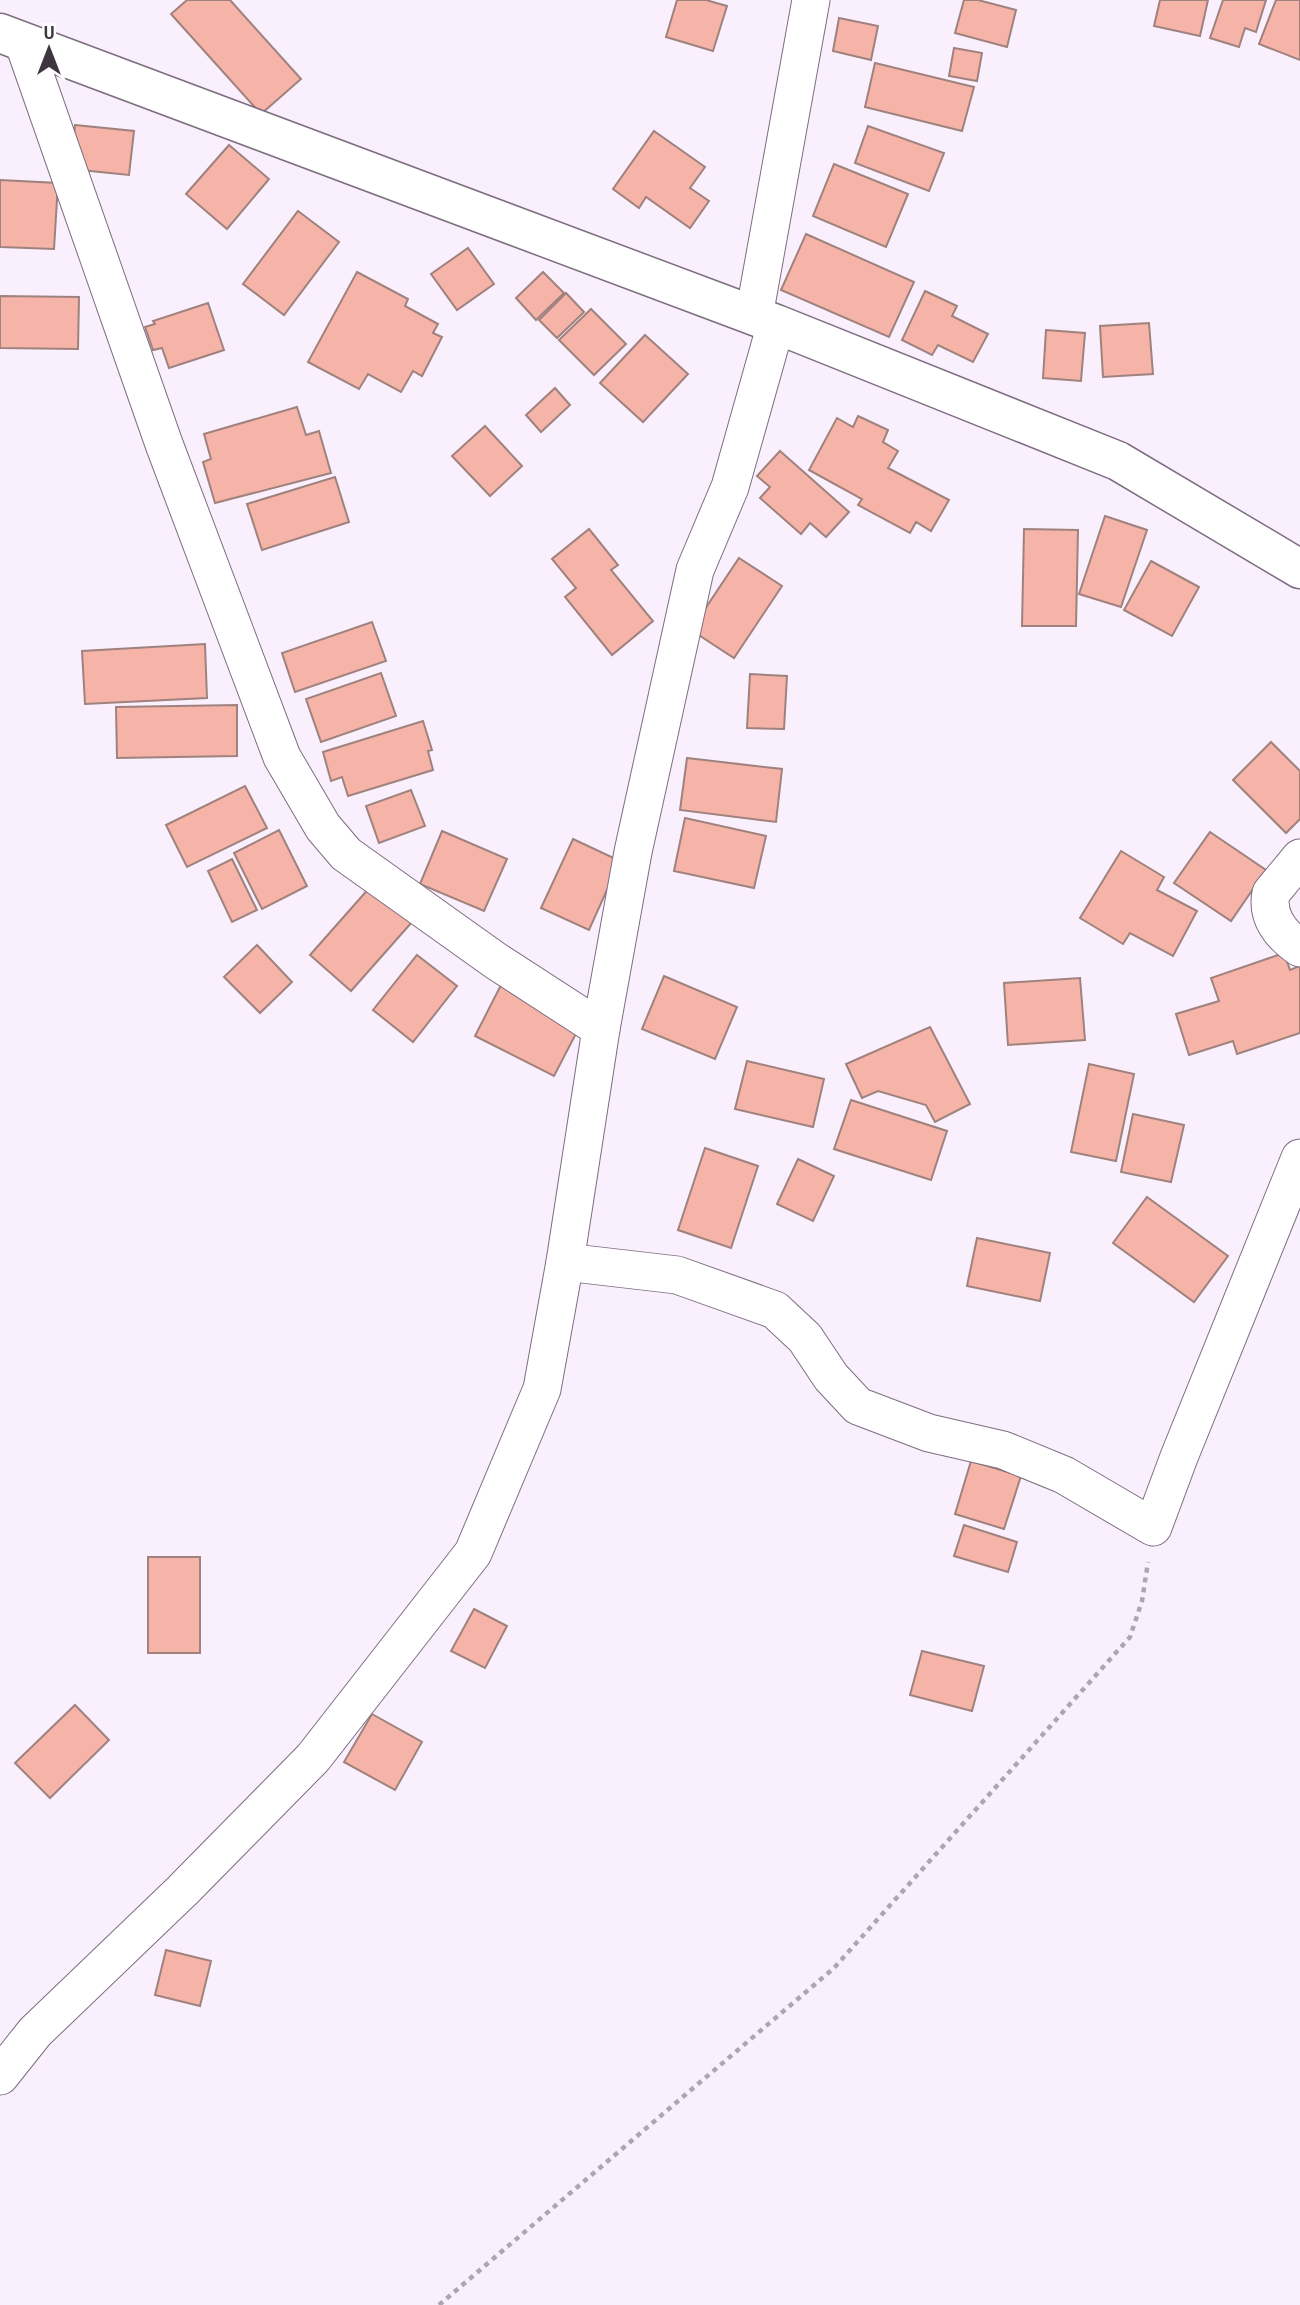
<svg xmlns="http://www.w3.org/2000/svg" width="1300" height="2305" viewBox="0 0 1300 2305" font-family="'Archivo Narrow',sans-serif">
<rect width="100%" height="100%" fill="#faeffd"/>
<g fill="#f6b4a8" stroke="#9f827d" stroke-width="2">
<path d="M187,0H230L301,79L261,114L171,14Z"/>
<path d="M677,0H706L727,6L713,51L666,37Z"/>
<path d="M964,0H978L1016,10L1007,47L955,33Z"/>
<path d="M1160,0H1208L1200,36L1154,26Z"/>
<path d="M1223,0H1266L1256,32L1245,28L1239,47L1210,38Z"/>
<path d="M1276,0H1300V60L1259,44Z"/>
<path d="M839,18L878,26L871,60L833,51Z"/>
<path d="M954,48L982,53L977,81L949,76Z"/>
<path d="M875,63L974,87L962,131L865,107Z"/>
<path d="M75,125L134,131L129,175L71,169Z"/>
<path d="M868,126L944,153L929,191L855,163Z"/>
<path d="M654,131L705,167L690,188L709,201L690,228L646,197L639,208L613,189Z"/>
<path d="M229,145L269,179L227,229L186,194Z"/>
<path d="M834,164L908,194L886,247L813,216Z"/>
<path d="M0,180L58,183L54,249L0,247Z"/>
<path d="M298,211L339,242L284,315L243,284Z"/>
<path d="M806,234L914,282L889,337L781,290Z"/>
<path d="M468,248L494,284L457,310L431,274Z"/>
<path d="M357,272L408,299L405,306L438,324L433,333L442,337L422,376L413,371L401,392L368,374L359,389L308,362Z"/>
<path d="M543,272L564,293L536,320L516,298Z"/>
<path d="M925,291L957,306L952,316L988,334L973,362L938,345L932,355L902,340Z"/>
<path d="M566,293L584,312L557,338L539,320Z"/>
<path d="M0,296L79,297L78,349L0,348Z"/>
<path d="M208,303L224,350L169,368L162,348L153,350L145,327L155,324L153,321Z"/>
<path d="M591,309L626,344L594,375L559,340Z"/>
<path d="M1149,323L1153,374L1103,377L1100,326Z"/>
<path d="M1046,330L1085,333L1081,381L1043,378Z"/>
<path d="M645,335L688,374L643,422L600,383Z"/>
<path d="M555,388L570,405L541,432L526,415Z"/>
<path d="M297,407L306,435L319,431L331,473L215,503L203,462L211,459L204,434Z"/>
<path d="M858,416L888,430L883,442L898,451L888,468L949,500L931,531L916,522L910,533L858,505L862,499L809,470L837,418L853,427Z"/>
<path d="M485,426L522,466L490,496L452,456Z"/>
<path d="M780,451L849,512L826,537L810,523L801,534L760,498L770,487L757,476Z"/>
<path d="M335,477L349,522L262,550L247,504Z"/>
<path d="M1105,516L1147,530L1121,607L1079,594Z"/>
<path d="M589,529L618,565L611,570L653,621L612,655L565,597L576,588L552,559Z"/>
<path d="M1024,529L1078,530L1076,626H1022Z"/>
<path d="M739,558L782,586L734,658L691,630Z"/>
<path d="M1151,561L1199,587L1172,636L1124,610Z"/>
<path d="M372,622L386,661L295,692L282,653Z"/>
<path d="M205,644L207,698L85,704L82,651Z"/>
<path d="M381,673L396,716L321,742L306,699Z"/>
<path d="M750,674L787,676L784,729L747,728Z"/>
<path d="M237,705V756L117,758L116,707Z"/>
<path d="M423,721L432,750L428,751L433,770L348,796L342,777L331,781L323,752Z"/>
<path d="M1271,742L1300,771V819L1286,833L1233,780Z"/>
<path d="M687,758L782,769L776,822L680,810Z"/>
<path d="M245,786L267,828L187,867L166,825Z"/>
<path d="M411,790L425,826L379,843L366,806Z"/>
<path d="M685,818L766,836L754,888L674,871Z"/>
<path d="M279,830L307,886L262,909L234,853Z"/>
<path d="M442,831L507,859L484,911L420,884Z"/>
<path d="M1210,832L1266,870L1231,921L1174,883Z"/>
<path d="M573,839L620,861L589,930L541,908Z"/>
<path d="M1121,851L1164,877L1157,890L1197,911L1173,956L1130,933L1123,944L1080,918Z"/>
<path d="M232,859L257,910L232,922L208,871Z"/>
<path d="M371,886L412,922L351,991L310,955Z"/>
<path d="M257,945L292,982L260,1013L224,977Z"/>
<path d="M1284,953L1290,970L1300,966V1033L1237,1054L1233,1041L1189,1055L1176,1014L1219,1001L1211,978Z"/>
<path d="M417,955L457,986L413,1042L373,1010Z"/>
<path d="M664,976L737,1007L715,1059L642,1029Z"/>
<path d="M1080,978L1085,1040L1008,1045L1004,983Z"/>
<path d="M503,981L582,1022L554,1076L475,1036Z"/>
<path d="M930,1027L970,1104L935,1122L926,1105L878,1091L862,1098L846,1064Z"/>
<path d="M747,1061L824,1079L813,1127L735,1109Z"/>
<path d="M1089,1064L1134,1074L1116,1161L1071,1152Z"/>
<path d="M851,1100L947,1131L931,1180L834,1149Z"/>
<path d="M1133,1114L1184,1125L1171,1182L1121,1172Z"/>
<path d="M705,1148L758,1166L731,1248L678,1230Z"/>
<path d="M798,1159L834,1176L813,1221L777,1204Z"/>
<path d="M1147,1197L1228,1256L1194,1302L1113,1243Z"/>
<path d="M977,1238L1050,1253L1040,1301L967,1286Z"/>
<path d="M971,1461L1021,1476L1004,1529L955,1514Z"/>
<path d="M964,1525L1017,1542L1008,1572L954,1556Z"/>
<rect x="148" y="1557" width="52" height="96"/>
<path d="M474,1609L507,1626L485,1668L451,1651Z"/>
<path d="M922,1651L984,1666L972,1711L910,1695Z"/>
<path d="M75,1705L109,1740L50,1798L15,1763Z"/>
<path d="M372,1714L422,1742L395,1790L344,1762Z"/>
<path d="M166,1950L211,1961L200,2006L155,1995Z"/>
</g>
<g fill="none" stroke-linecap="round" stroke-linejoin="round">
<g stroke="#7e6d81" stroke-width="39">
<g id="street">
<path d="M24,44L164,444L282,757L323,827L346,854L496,961L601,1029"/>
<path d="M754,316L811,0"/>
<path d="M1300,858L1271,893C1266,917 1281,935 1300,948"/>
<path d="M565,1262L677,1275L775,1310L805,1338L831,1377L858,1406L929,1433L1003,1450L1064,1475L1153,1527L1179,1457L1300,1158"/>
<path d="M0,2076L35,2032L182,1891L313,1758L473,1553L542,1389L565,1262L601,1029L633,852L695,570L730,487L776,324"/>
</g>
</g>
<g stroke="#7e6d81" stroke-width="41">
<path id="secondary" d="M0,33L776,324L1118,461L1300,569"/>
</g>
<path stroke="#aea5b1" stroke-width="4.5" stroke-dasharray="5 5" stroke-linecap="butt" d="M439,2305L834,1968L1130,1637L1142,1601L1148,1562"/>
<use href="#street" stroke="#fff" stroke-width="37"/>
<use href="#secondary" stroke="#fff" stroke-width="38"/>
</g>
<g transform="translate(49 49)" stroke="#ffffff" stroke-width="5" paint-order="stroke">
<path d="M0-5L12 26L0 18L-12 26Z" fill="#3d363e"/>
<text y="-10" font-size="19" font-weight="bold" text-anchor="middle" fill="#3d363e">U</text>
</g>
</svg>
